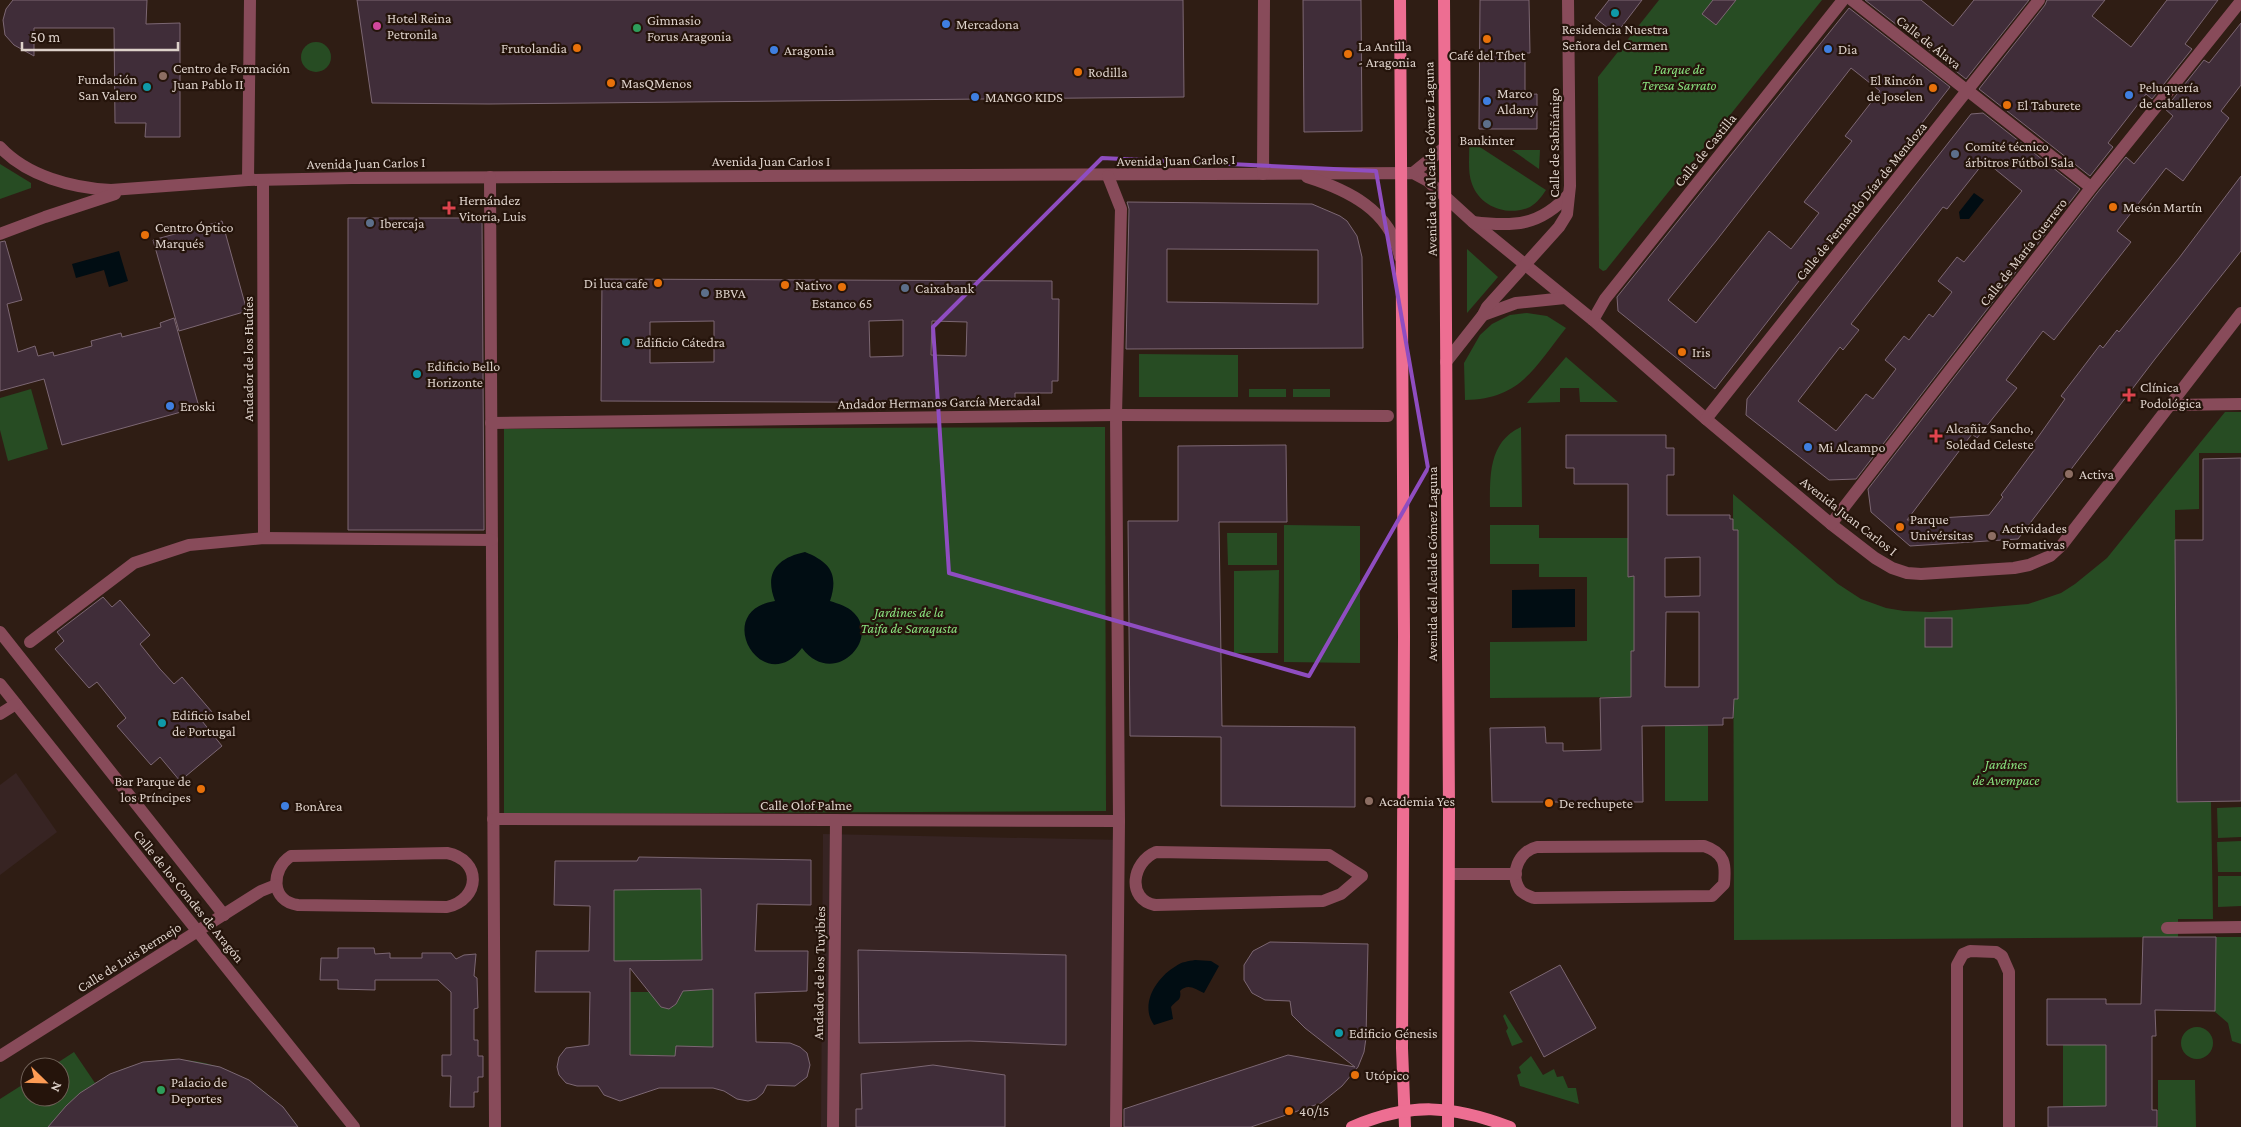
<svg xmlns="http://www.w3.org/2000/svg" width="2241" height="1127" viewBox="0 0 2241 1127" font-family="'Crimson Pro',serif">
<rect width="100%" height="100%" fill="#2f1d14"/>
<g fill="#372423">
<path d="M16,773L57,832L0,875V785Z"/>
<path d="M823,834L1124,840L1122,1127H821Z"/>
</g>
<g fill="#274c23">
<path d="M1659,0H1822L1606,270L1603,271L1599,268L1598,77Z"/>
<circle cx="316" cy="57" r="15"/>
<path d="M1469,140L1546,190C1542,196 1537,203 1530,207C1508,217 1480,207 1472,184C1467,171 1470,154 1469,140Z"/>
<path d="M1512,150H1540L1539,169Z"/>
<path d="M0,164L31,183V188L0,199Z"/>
<path d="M1467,249L1498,277L1467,313Z"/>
<path d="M1527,313L1547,316L1566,328C1534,368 1521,399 1465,400L1464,363L1480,335L1492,324L1510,315Z"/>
<path d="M1139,354L1238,355V397H1139Z"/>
<path d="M1566,357L1618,402H1580L1579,388H1560V402L1527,403Z"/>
<path d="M31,389L48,449L8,461L0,430V398Z"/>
<rect x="1249" y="389" width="37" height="8"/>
<rect x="1293" y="389" width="37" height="8"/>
<path d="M2225,412H2241V453H2199V509L2175,510L2177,802H2211L2213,919H2178V937L1734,940L1733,494L1838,584L1861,599L1886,608L1904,611L1931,612L2028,604L2061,593L2075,584L2107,558Z"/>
<path d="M1105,427L1106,811L504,814V429Z"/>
<path d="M1521,427L1522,507H1490C1490,477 1488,442 1521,427Z"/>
<path d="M1284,525L1360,526V663L1284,662Z"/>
<path d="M1490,525H1539V538H1628V576H1634L1638,651L1631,652V697L1490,698V642L1587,641V577H1539V564H1490Z"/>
<path d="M1227,533H1277V565H1228Z"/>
<path d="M1279,570L1278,653H1234V571Z"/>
<rect x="1665" y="726" width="43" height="75"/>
<path d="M2241,807V837L2218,838L2217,808Z"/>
<path d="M2241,841V872H2218L2217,842Z"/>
<path d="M2218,876H2241V906L2218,907Z"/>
<path d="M701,889L702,960L614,961V890Z"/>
<path d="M2216,937H2241V1044L2232,1041L2228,1023L2214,1011Z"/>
<path d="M713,989V1045L724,1051L676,1046L675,1056L619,1054L616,1045L630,1044V992H652L661,1007L669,1009L676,1004L683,991Z"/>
<path d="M1505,1014L1523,1042L1512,1046L1506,1031L1508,1028L1503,1016Z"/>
<circle cx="2197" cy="1043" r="16"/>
<path d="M2063,1045H2106V1106L2063,1107Z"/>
<path d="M74,1052L95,1083C167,1038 249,1060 298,1127H0V1099L30,1080V1097H60V1067H51Z"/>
<path d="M1531,1056L1543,1075L1554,1069L1557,1077L1563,1076L1568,1088H1576L1579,1104L1520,1086L1517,1075L1521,1073L1519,1067Z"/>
<path d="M2158,1080H2195L2196,1127H2158Z"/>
</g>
<g fill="#010d13">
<path d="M1974,193L1984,200L1969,219H1960L1959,212Z"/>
<path d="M119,251L128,281L109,287L104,270L76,278L72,264Z"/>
<path d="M805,552C830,562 839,574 830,601C839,604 847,606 854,613C881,640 833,689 802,648C763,700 710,611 775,601C764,573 777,558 805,552Z"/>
<path d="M1575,589V627L1512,628V590Z"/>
<path d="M1195,960L1211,961L1219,966L1204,993C1195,989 1188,983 1180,991C1182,1001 1176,1000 1171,1007L1173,1019L1154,1025C1139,1004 1157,977 1176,966C1181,962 1189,961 1195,960Z"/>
</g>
<g fill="#402d39" stroke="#7c6773" fill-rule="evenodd">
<path d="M13,0H147L146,24L180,23V137H145L146,123H115L114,28H34V56L14,45L5,35L3,20L6,9Z"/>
<path d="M357,0H1183L1184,97L489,104L372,103Z"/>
<path d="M1303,0H1361L1362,131L1304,132Z"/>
<path d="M1480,0H1529L1530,53H1525V95L1537,94V129H1479Z"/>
<path d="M1609,0H1642L1616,34L1595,18Z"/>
<path d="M1713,0H1736L1716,25L1702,14Z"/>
<path d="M1865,0H1921L1953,26L1974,0H2029L1966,79Z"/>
<path d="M2047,0H2105L2092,16L2131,47L2167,0H2218L2185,44L2192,49L2152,99L2146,94L2108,143L2113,147L2090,176L1979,89L2045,5Z"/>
<path d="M1849,8L1950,87L1715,389L1618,311L1617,297ZM1851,68L1880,91L1845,136L1852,141L1804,202L1819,213L1791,249L1769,231L1696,323L1668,300L1716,241Z"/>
<path d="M2241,23V85L2221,111L2229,118L2183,181L2166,168L2117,231L2131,242L2054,340L2043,331L2006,380L2017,388L1977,438L1972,434L1907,520L1989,515L2003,497L2001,495L2035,449L2031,447L2065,399L2061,396L2100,345L2103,348L2117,330L2119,332L2179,258L2241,176V251L2155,359L2018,539L1910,546L1871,512L1868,489L2097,193L2126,157L2134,164L2173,116L2165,109L2204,60L2209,63Z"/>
<path d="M1983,113L2080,189L1856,479L1829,480L1746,415L1747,399L1971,114ZM1985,161L2022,191L1964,262L1957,257L1938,281L1952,292L1933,317L1929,314L1909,340L1904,336L1885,360L1896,369L1873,399L1866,394L1836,431L1798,401L1840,347L1843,350L1859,330L1851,324L1943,207L1947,209Z"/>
<path d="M1127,202L1312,204L1340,216L1347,221L1357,236L1362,257L1363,348L1126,349L1129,209ZM1167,249L1318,250V304L1167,302Z"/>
<path d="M348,218H482L484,530H348Z"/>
<path d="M222,221L247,311L179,331L153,240Z"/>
<path d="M5,241L22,300L7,304L18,352L35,346L38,356L53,352L54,356L92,346L91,341L121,333L122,337L161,327L160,323L174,318L199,407L62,445L44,379L0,391V242Z"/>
<path d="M602,279L1052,281V299H1059L1058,381H1052V393H1015V403L601,401ZM903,320V356L870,357L869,321ZM714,321V362L650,363V322ZM932,321L967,322L966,356L931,355Z"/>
<path d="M1566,435H1666V448H1674V475H1667V515H1730V519H1733V530H1738V699H1734L1733,718H1723V725L1642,726L1643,802H1492L1490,728L1545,727L1546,743H1563V751L1601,750L1600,698L1631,697V651H1634V576L1628,577V484H1574V468H1566ZM1700,557V596L1665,597V558ZM1666,612H1699V687H1665Z"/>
<path d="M1286,445L1287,522H1219L1222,726L1355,727V807L1221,806V737L1130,736L1128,521H1178V446Z"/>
<path d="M2241,458V801L2177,802L2175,540H2203V459Z"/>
<path d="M103,597L112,607L120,600L150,635L140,644L160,669L174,684L182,677L212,712L202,721L222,746L180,781L160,757L151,765L117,726L126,718L97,682L89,688L55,649L64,641L57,632Z"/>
<rect x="1925" y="618" width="27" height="29"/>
<path d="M639,857L811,860V905L757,904L755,951H808L807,991L755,993L756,1042L790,1043L800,1047L807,1053L810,1065L807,1077L795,1086L767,1085L763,1093L756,1099L748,1101L737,1099L724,1091L713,1088H659L620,1101L604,1095L598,1086H577L566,1083L559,1075L557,1067L559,1057L566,1048L589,1045L590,992H535L536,951H589L590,906L554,905L555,861H637ZM701,889L702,960L614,961V890ZM630,968L661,1007L669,1009L676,1004L683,991L713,989V1047L676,1046L675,1056L630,1055Z"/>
<path d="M2143,937H2216L2215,1011L2155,1010L2156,1036H2152V1110H2157V1127H2048V1107L2106,1106V1045H2047V999H2106V1004H2141Z"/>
<path d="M1270,942L1368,944L1366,1038L1364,1052L1358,1067L1342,1086L1321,1103L1251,1127H1124V1109L1288,1055L1355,1067L1305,1028L1292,1015L1290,1001L1265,1000L1252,993L1244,980V965L1253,951Z"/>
<path d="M338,948H374L375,954L390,953V958H422V953H451L456,959L464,955L476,954L474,976L477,978L478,1008L474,1009V1040H478V1056H483V1077H478V1092H474V1107H450L451,1076H442V1055H451V992L438,980H375V990L338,989V980H320L321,958H338Z"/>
<path d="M858,950L1066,955V1045L970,1041L859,1043Z"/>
<path d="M1560,965L1596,1028L1544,1057L1510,992Z"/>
<path d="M179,1059L220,1067L249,1080L283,1107L298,1127H48L66,1106L80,1093L110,1074L143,1062Z"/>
<path d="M933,1065L1005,1075V1127H856V1109H862L861,1074Z"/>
</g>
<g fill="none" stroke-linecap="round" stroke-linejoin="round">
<g stroke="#884b5a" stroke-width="12">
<path d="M1852,0L1965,89"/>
<path d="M1972,94L2088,185"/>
<path d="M0,147C27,176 72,188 111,190L248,180L352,178L1413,173L1428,181L1473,222L1593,320L1706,419L1831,524L1875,558L1892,568L1907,573L1921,574L2014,568L2029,565L2050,556L2062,545L2241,313"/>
<path d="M1413,173L1444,148"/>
<path d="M1263,174L1264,0"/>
<path d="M1108,176L1121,209L1116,415L1119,821L1116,1127"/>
<path d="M490,177L495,1127"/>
<path d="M1307,177C1348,190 1390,210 1400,257"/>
<path d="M248,180L250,0"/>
<path d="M263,180L264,538"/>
<path d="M1473,222C1514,227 1540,226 1569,194"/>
<path d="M0,234L45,217L115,194"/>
<path d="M1483,315L1516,303L1565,298"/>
<path d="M1593,320L1605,299L1843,0"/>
<path d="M1446,362L1483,315L1487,307L1559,227L1567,214L1570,186L1568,0"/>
<path d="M2170,405L2241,404"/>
<path d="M1706,419L2039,0"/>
<path d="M491,423L1116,415L1388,416"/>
<path d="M1831,524L2091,188L2241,1"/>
<path d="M0,632L224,915"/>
<path d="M30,642L134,563L189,545L264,538L492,540"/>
<path d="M0,684L354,1127"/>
<path d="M0,714L16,704"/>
<path d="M493,819L1119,821"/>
<path d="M1704,846C1725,853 1726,864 1724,884L1712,896L1534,898C1529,896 1523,894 1520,890C1509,874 1519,851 1537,847Z"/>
<path d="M1156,852L1329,855L1362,876L1341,894L1323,901L1155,905C1126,899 1132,862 1156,852Z"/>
<path d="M447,853C482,860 481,899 447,907L298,905C270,901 271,869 291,856Z"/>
<path d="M1449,874H1516"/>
<path d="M2167,928L2241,927"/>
<path d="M0,1056L261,891L276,885"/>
<path d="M833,1127L836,820"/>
<path d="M1957,1127V965L1963,954L1970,951L1996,952L2002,956L2009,972V1127"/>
</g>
<g stroke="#ed6e92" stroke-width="12">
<path d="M1400,0L1404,636L1402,1048L1405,1127"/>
<path d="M1444,0L1449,811L1448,1127"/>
<path d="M1352,1127C1410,1102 1452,1105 1510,1127"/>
</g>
</g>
<path fill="none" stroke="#8f4dc1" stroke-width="4" stroke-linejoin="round" d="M1102,158L1376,171L1428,468L1309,676L949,573L933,327Z"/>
<g fill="#0f9aa8" stroke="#25140b" stroke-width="2">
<circle cx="1615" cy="13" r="5"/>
<circle cx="147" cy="87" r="5"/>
<circle cx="626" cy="342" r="5"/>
<circle cx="417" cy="374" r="5"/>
<circle cx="162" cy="723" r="5"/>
<circle cx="1339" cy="1033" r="5"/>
</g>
<g fill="#3f7fe0" stroke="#25140b" stroke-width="2">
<circle cx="946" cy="24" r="5"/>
<circle cx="1828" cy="49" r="5"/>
<circle cx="774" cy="50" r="5"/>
<circle cx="2129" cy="95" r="5"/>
<circle cx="975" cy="97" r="5"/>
<circle cx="1487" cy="101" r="5"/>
<circle cx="170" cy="406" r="5"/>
<circle cx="1808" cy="447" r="5"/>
<circle cx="285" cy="806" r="5"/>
</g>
<circle fill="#d1479c" stroke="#25140b" stroke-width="2" cx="377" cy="26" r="5"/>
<g fill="#2e9e5b" stroke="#25140b" stroke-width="2">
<circle cx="637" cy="28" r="5"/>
<circle cx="161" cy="1090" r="5"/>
</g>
<g fill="#e8710a" stroke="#25140b" stroke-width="2">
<circle cx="1487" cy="39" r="5"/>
<circle cx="577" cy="48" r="5"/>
<circle cx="1348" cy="54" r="5"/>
<circle cx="1078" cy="72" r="5"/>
<circle cx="611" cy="83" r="5"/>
<circle cx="1933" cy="88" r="5"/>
<circle cx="2007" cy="105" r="5"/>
<circle cx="2113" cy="207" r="5"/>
<circle cx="145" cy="235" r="5"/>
<circle cx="658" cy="283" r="5"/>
<circle cx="785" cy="285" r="5"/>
<circle cx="842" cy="287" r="5"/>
<circle cx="1682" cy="352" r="5"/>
<circle cx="1900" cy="527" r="5"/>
<circle cx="201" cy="789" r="5"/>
<circle cx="1549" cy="803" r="5"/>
<circle cx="1355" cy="1075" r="5"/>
<circle cx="1289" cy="1111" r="5"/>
</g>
<g fill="#8d6e63" stroke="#25140b" stroke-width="2">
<circle cx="163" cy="76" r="5"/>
<circle cx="2069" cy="474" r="5"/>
<circle cx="1992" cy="536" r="5"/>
<circle cx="1369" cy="801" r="5"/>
</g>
<g fill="#5c6f8a" stroke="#25140b" stroke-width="2">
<circle cx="1487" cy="124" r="5"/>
<circle cx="1955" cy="154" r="5"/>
<circle cx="370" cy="223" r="5"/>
<circle cx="905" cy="288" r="5"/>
<circle cx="705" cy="293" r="5"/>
</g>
<g fill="#e0444e" stroke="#25140b" stroke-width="2">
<path d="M446.5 200.5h5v5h5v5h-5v5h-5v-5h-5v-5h5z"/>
<path d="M2126.5 387.5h5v5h5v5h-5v5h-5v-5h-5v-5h5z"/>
<path d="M1933.5 428.5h5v5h5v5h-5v5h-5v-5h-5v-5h5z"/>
</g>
<g text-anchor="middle" stroke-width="4.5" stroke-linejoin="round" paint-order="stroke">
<g font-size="14" fill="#ddd1ca" stroke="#25140b" text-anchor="start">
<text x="387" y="23">Hotel Reina<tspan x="387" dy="16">Petronila</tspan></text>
<text x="647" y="25">Gimnasio<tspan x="647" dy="16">Forus Aragonia</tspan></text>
<text x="956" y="29">Mercadona</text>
<text x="1615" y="34" text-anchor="middle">Residencia Nuestra<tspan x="1615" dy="16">Señora del Carmen</tspan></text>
<text x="1358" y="51">La Antilla<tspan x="1358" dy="16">- Aragonia</tspan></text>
<text x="567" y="53" text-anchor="end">Frutolandia</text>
<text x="1838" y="54">Dia</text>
<text x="784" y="55">Aragonia</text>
<text x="1487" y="60" text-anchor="middle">Café del Tíbet</text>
<text x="173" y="73">Centro de Formación<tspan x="173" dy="16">Juan Pablo II</tspan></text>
<text x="1088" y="77">Rodilla</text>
<text x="137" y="84" text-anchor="end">Fundación<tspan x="137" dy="16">San Valero</tspan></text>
<text x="1923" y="85" text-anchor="end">El Rincón<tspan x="1923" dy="16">de Joselen</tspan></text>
<text x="621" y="88">MasQMenos</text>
<text x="2139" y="92">Peluquería<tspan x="2139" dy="16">de caballeros</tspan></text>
<text x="1497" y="98">Marco<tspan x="1497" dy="16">Aldany</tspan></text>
<text x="985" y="102">MANGO KIDS</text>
<text x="2017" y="110">El Taburete</text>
<text x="1487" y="145" text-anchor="middle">Bankinter</text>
<text x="1965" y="151">Comité técnico<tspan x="1965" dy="16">árbitros Fútbol Sala</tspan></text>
<text x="459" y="205">Hernández<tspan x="459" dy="16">Vitoria, Luis</tspan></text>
<text x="2123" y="212">Mesón Martín</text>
<text x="380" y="228">Ibercaja</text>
<text x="155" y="232">Centro Óptico<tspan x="155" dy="16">Marqués</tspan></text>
<text x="648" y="288" text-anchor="end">Di luca cafe</text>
<text x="795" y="290">Nativo</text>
<text x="915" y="293">Caixabank</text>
<text x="715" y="298">BBVA</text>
<text x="842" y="308" text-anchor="middle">Estanco 65</text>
<text x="636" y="347">Edificio Cátedra</text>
<text x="1692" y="357">Iris</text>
<text x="427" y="371">Edificio Bello<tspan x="427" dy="16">Horizonte</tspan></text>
<text x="2140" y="392">Clínica<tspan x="2140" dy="16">Podológica</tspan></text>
<text x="180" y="411">Eroski</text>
<text x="1946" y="433">Alcañiz Sancho,<tspan x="1946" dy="16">Soledad Celeste</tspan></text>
<text x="1818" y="452">Mi Alcampo</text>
<text x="2079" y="479">Activa</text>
<text x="1910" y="524">Parque<tspan x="1910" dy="16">Univérsitas</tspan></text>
<text x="2002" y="533">Actividades<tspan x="2002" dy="16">Formativas</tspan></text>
<text x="172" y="720">Edificio Isabel<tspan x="172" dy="16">de Portugal</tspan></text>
<text x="191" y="786" text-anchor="end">Bar Parque de<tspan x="191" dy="16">los Príncipes</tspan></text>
<text x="1379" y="806">Academia Yes</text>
<text x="1559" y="808">De rechupete</text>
<text x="295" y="811">BonÀrea</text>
<text x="1349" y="1038">Edificio Génesis</text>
<text x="1365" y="1080">Utópico</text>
<text x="171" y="1087">Palacio de<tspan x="171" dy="16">Deportes</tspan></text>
<text x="1299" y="1116">40/15</text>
</g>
<g font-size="14" fill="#ddd1ca" stroke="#25140b">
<text transform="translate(1929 42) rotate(38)" y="5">Calle de Álava</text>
<text transform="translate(1554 143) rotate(-90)" y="5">Calle de Sabiñánigo</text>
<text transform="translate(1705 150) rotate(-51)" y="5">Calle de Castilla</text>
<text transform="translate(1430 159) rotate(-91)" y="5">Avenida del Alcalde Gómez Laguna</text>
<text transform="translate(1176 160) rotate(-1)" y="5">Avenida Juan Carlos I</text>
<text x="771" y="166">Avenida Juan Carlos I</text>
<text transform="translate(366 163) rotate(-1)" y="5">Avenida Juan Carlos I</text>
<text transform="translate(1861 201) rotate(-51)" y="5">Calle de Fernando Díaz de Mendoza</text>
<text transform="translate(2023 252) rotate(-52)" y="5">Calle de María Guerrero</text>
<text transform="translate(248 359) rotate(-90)" y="5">Andador de los Hudíes</text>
<text transform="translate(939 402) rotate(-1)" y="5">Andador Hermanos García Mercadal</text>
<text transform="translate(1849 516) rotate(38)" y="5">Avenida Juan Carlos I</text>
<text transform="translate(1432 564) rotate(-90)" y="5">Avenida del Alcalde Gómez Laguna</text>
<text x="806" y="810">Calle Olof Palme</text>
<text transform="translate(189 896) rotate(51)" y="5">Calle de los Condes de Aragón</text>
<text transform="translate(129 957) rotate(-32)" y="5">Calle de Luis Bermejo</text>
<text transform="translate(819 973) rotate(-89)" y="5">Andador de los Tuyibíes</text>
</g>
<g font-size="14" font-style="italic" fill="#89e27f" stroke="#25140b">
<text x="1679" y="74">Parque de<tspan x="1679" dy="16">Teresa Sarrato</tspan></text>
<text x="909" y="617">Jardines de la<tspan x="909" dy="16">Taifa de Saraqusta</tspan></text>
<text x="2006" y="769">Jardines<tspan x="2006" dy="16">de Avempace</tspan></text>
</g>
</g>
<g transform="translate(45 1082) rotate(113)"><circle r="24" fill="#25140b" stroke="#6f6057"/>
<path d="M0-4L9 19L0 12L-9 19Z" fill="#fd9c55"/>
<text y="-8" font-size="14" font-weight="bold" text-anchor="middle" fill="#ddd1ca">N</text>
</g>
<path d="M22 42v8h156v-8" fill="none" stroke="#ddd1ca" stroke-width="2.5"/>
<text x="30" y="42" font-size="15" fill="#ddd1ca" stroke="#25140b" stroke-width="4" paint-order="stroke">50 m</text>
</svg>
